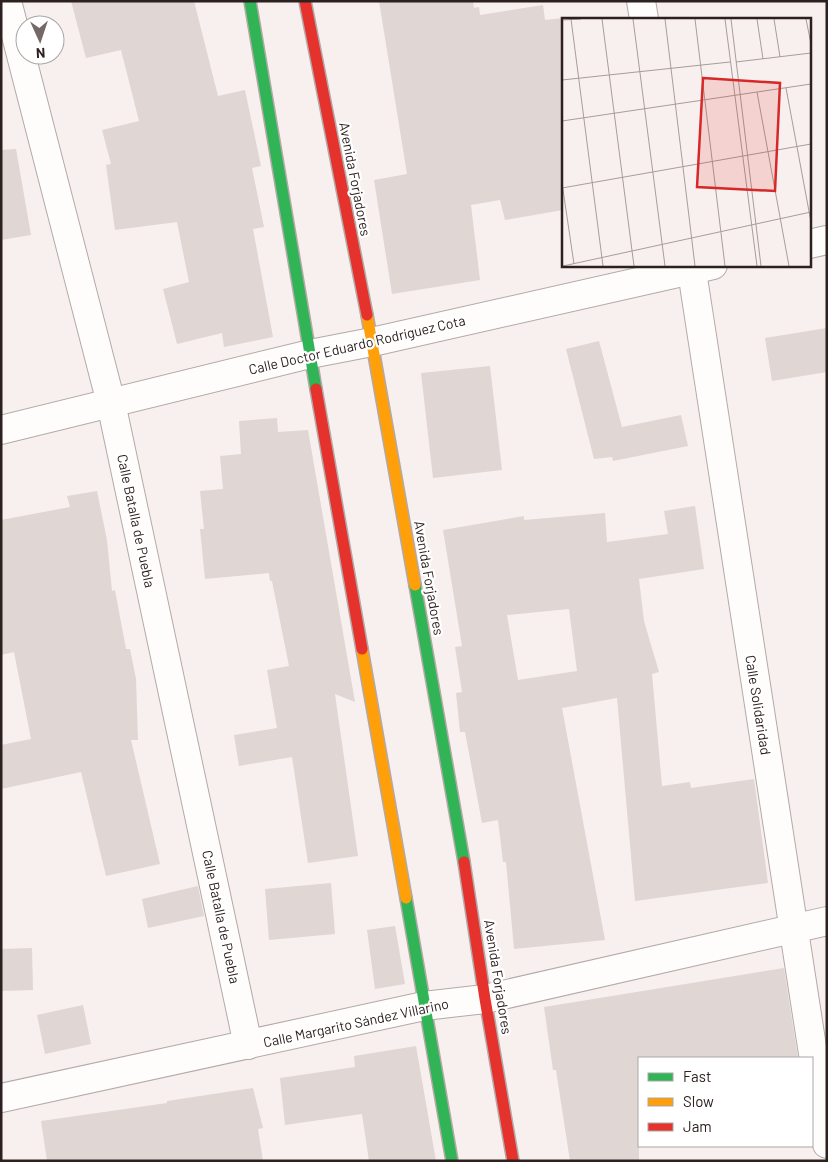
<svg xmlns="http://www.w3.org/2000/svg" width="828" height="1162" viewBox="0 0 828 1162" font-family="Barlow,sans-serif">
<rect width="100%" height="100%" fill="#f8f0ee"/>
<g fill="#e0d6d4" fill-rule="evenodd">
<path d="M71,1H194L218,96L245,90L261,166L252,168L264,227L253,229L273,337L224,347L222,333L177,344L163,289L189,282L177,222L115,230L106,165L111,164L102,130L139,121L121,50L86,58Z"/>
<path d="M379,1H473L474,8L479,7L480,15L543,5L545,20L563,18V210L505,220L500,200L471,205L480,280L392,294L374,180L407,174Z"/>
<path d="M16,149L31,235L1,240V150Z"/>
<path d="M827,328V372L772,381L765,338Z"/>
<path d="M599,341L622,427L681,415L688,446L613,461L612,457L594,459L566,349Z"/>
<path d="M490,366L502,470L433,478L421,373Z"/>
<path d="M277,418L278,432L308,430L355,702L335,694L358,856L308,863L292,757L239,766L234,735L277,728L267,670L289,666L272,581H270L269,573L205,579L200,529H204L200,491L223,489L220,456L241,454L239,421Z"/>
<path d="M97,491L107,540L112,591L115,590L126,649H130L136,679L138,740H131L160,864L106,876L81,772L1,789V745L31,739L14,652L1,655V520L70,507L67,496Z"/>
<path d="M695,506L704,569L639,579L644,621L659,672L652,674L662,786L690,782L691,788L754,779L768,883L635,901L617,698L562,708L605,940L514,949L506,862H503L498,820L482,823L465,732H460L456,693L462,692L455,647L462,646L443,530L524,516V520L605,513L607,542L668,534L664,511ZM569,609L577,671L518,680L507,615Z"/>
<path d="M331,883L335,934L269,940L265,889Z"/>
<path d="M198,886L204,916L148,928L142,899Z"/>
<path d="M395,926L405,984L375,989L367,930Z"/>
<path d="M32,948L33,990L1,991V949Z"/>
<path d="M784,968L798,1058H639V1161H570L556,1070H553L544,1007Z"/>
<path d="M83,1005L91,1044L45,1054L37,1015Z"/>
<path d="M416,1046L436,1161H369L362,1114L285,1125L280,1078L355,1067L354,1056Z"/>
<path d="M253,1088L263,1128L258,1129L263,1161H47L41,1121L167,1103V1101Z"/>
</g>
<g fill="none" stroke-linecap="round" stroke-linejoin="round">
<g stroke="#b3aaa8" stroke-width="30">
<g id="street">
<path d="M7,1L111,403L248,1045"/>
<path d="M641,1L644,19"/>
<path d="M809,244L827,240"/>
<path d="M691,265L827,1144"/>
<path d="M1,430L310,354L372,342L713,265"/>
<path d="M1,1098L424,1006L485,999L827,921"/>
</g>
</g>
<g stroke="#b3aaa8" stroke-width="14">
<g id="fast">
<path d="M250,1L316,389"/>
<path d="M415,585L464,862"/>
<path d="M406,898L452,1161"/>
</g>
</g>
<g stroke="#b3aaa8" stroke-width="14">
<g id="slow">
<path d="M367,315L415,585"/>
<path d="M362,649L406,898"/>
</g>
</g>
<g stroke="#b3aaa8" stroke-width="14">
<g id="jam">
<path d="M305,1L367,315"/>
<path d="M316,389L362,649"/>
<path d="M464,862L485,999L513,1161"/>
</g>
</g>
<use href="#street" stroke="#fefdfc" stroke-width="28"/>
<use href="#fast" stroke="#30b455" stroke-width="11"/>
<use href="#slow" stroke="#ff9f0a" stroke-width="11"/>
<use href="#jam" stroke="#e5322d" stroke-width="11"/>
</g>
<g text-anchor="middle" stroke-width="4.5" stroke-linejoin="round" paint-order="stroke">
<g font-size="14" fill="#2d211f" stroke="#fff">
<text transform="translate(355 179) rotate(79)" y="5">Avenida Forjadores</text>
<text transform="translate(357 345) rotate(-13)" y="5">Calle Doctor Eduardo Rodríguez Cota</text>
<text transform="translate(136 521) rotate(78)" y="5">Calle Batalla de Puebla</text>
<text transform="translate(429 578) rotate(80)" y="5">Avenida Forjadores</text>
<text transform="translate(758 705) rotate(81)" y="5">Calle Solidaridad</text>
<text transform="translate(221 917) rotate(78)" y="5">Calle Batalla de Puebla</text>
<text transform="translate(498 977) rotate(81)" y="5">Avenida Forjadores</text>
<text transform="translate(356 1023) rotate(-12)" y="5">Calle Margarito Sández Villarino</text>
</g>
</g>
<g transform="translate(562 18)">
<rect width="249" height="249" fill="#f8f0ee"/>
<path fill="none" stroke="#a79d9b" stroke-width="1" d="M9,1L41,248M40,1L72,248M71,1L103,248M103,1L133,248M133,1L163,248M163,1L195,248M169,1L199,248M195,1L201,41M212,1L218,39M244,1L249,26M0,2L19,1M174,44L249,35M0,62L168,44M224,70L249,204M195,74L227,248M0,103L249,66M0,165L12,246M0,170L249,126M1,248L249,194"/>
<path fill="#d62828" fill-opacity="0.15" stroke="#d62828" stroke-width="2.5" d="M141,60L218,65L213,173L135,169Z"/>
<rect width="249" height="249" fill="none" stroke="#2d211f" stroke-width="2.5"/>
</g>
<rect width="828" height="1162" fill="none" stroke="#2d211f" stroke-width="5"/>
<rect x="638" y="1057" width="175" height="90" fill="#ffffff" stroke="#aba6a5"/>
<rect x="648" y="1073" width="25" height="8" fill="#30b455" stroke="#aba6a5"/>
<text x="683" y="1082" font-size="15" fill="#2d211f">Fast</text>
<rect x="648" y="1098" width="25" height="8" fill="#ff9f0a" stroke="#aba6a5"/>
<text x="683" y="1107" font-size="15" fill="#2d211f">Slow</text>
<rect x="648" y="1123" width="25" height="8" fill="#e5322d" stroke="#aba6a5"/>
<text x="683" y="1132" font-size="15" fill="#2d211f">Jam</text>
<g transform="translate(40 40) rotate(177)"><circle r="24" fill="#ffffff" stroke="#aba6a5"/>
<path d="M0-4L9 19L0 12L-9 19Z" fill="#746967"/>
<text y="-8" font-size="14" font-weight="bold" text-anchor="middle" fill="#2d211f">N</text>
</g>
</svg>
